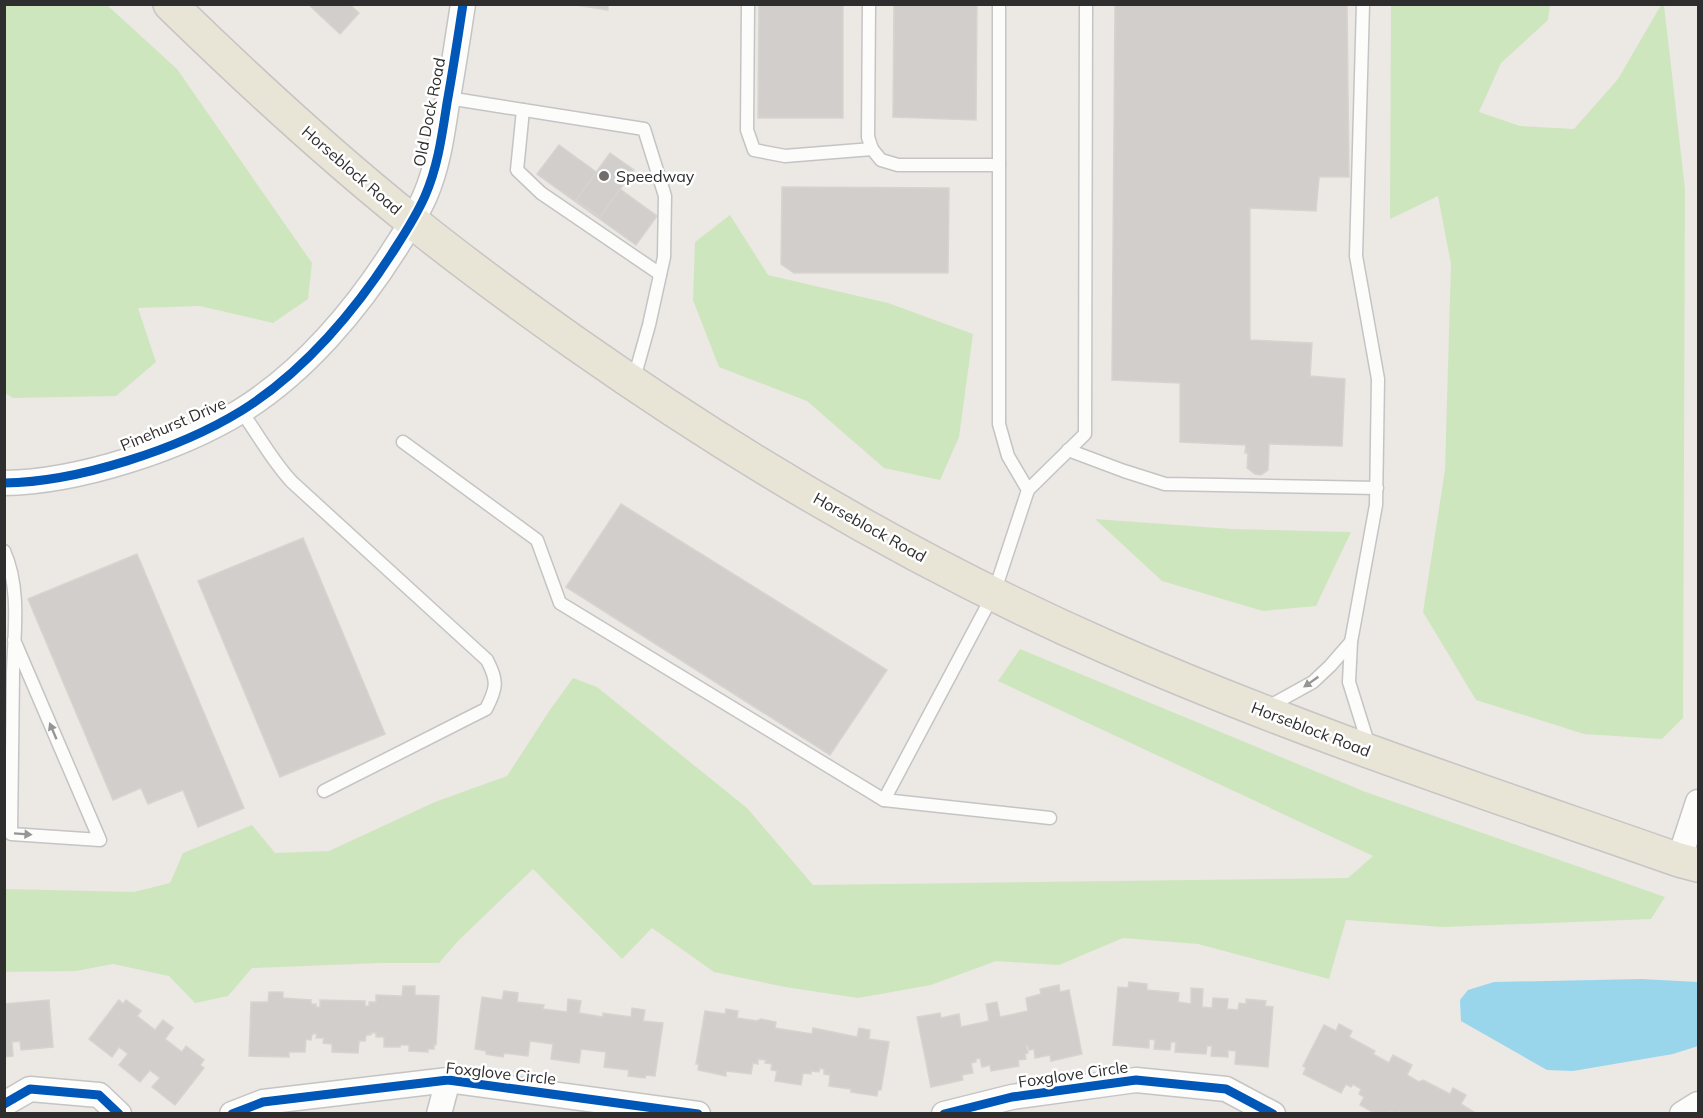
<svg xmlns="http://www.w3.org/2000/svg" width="1703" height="1118" viewBox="0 0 1703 1118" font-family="Mulish,sans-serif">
<rect width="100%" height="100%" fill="#ece8e4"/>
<g fill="#cee6be">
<path d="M5,4L107,5L177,69L312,263L308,299L273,323L200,306L138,308L156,362L116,396L13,398L5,393Z"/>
<path d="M1391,5H1550L1548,20L1501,63L1479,112L1520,126L1574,129L1618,79L1661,5H1664L1685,189L1683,718L1662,739L1584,734L1476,700L1423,612L1445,470L1451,264L1438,196L1390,219Z"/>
<path d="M730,215L768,275L888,303L973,334L959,437L940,480L884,468L807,401L719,367L693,300L695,242Z"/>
<path d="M1095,519L1232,529L1351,532L1316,606L1263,611L1162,581Z"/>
<path d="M1020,649L1363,791L1665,897L1651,919L1443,927L1346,920L1329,979L1198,944L1123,938L1059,965L996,961L931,985L858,998L785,987L714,972L652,928L622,959L533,869L458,941L439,963H381L252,968L228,996L195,1003L169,976L113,964L76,971L5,972V889L134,892L170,883L183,853L252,825L275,853L329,851L435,802L507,776L550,710L573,678L597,687L747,808L813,885L1348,878L1373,856L998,681Z"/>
</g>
<path fill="#99d6ec" d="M1641,979L1698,982V1046L1673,1054L1573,1071L1547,1070L1461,1021L1460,1000L1468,990L1494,982Z"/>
<g fill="#d1cecb" stroke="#d7d4d0" stroke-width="1.5">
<path d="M308,4H349L359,13L340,34Z"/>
<path d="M570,4H608V10Z"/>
<path d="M759,4H843V118H758Z"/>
<path d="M894,4H977L976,120L893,117Z"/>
<path d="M1115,4H1347L1349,177H1319L1316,211L1250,208V340L1312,343L1310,376L1345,379L1342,446L1269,444L1268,470L1261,475L1255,474L1247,468L1248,453H1245L1246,445L1180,442V383L1112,380Z"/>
<path d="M559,145L657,216L636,245L537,174Z"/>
<path d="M610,153L634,170L600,217L576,200Z"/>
<path d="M782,187L949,188L948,273H794L781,264Z"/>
<path d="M621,504L887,670L830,755L566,587Z"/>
<path d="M303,538L385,734L280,777L198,581Z"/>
<path d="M137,554L244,808L198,827L183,790L148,804L141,788L113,800L28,599Z"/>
<path d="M1129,982L1147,984V990L1179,993L1178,1002L1191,1004V988L1203,989L1202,1007L1212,1008L1213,998L1228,999L1227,1009L1238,1010L1239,1003L1246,1004V999L1266,1001L1265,1006L1273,1007L1268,1067L1235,1064L1236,1051L1228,1050V1057L1211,1056L1212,1046H1207L1206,1054L1175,1052L1176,1042H1171L1170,1050L1154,1049L1155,1040L1149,1039V1048L1113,1045L1118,987L1128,988Z"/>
<path d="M1059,985L1060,992L1069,990L1082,1054L1051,1061L1050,1055L1035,1058L1034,1049L1029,1050L1028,1046H1026L1028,1053L1025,1054L1026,1059L1018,1060L1019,1066L991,1071L990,1065L982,1067L980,1058L976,1059V1062L971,1063L973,1073L962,1075L963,1080L931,1087L917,1017L940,1013L941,1018L959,1014L961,1027L989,1021L986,1004L997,1002L1000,1017L1028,1011L1026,998L1041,994L1040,989Z"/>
<path d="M403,986H415V995L439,996L436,1045H434V1049H428V1052L409,1051V1045H400V1047H384V1037H376V1033H371V1035H366L365,1041H359L358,1053L332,1052V1044L323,1043L324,1038H316L317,1034H312L311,1040L306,1039L305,1052H289V1057L249,1056L251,1002H268L269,992H283V998L311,1000V1004H316V1007H320V1000L365,1001V1006H369V1002H376V995L402,996Z"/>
<path d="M504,991L518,993L517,1002L544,1005L543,1009L567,1012L568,999L581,1001L579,1013L603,1017V1013L631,1017L632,1008L645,1010L643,1021L663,1023L655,1076L646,1075L645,1078L628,1076L629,1070L604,1067L606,1052L581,1049L579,1063L551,1059L553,1044L530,1041L528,1056L504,1053L503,1057L486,1054V1051L475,1049L482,997L502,1000Z"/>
<path d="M49,1000L53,1047L21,1050L20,1041L12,1042L13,1056L4,1057V1004Z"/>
<path d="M119,1000L123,1004L126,1000L141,1011L137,1016L155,1030L163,1020L173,1028L165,1039L182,1052L186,1046L204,1060L200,1065L204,1068L175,1105L152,1087L160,1078L150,1070L140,1082L119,1065L128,1054L119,1047L112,1057L89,1039Z"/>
<path d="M726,1009L738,1011L737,1018L757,1021L761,1019L776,1022L775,1028L812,1034L813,1028L857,1037L859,1028L870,1030L869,1039L889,1042L881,1090H878L877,1096L851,1092V1089L829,1086L830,1075L824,1074V1069L820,1068L819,1072L811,1071V1074L803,1073L801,1085L775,1081L777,1071L771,1070L772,1064L765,1063L766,1060L758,1059V1064L753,1063L751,1074L726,1071V1076L698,1070L699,1064H696L705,1011L725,1014Z"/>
<path d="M1339,1024L1352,1031L1349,1037L1375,1051L1373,1054L1389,1063L1393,1055L1412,1065L1407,1075L1419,1082L1423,1080L1450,1094L1453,1088L1466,1095L1461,1104L1477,1114H1403L1398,1111L1397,1114L1390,1111L1388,1114H1376L1360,1105L1364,1097L1359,1094L1361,1089L1353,1084L1351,1087L1346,1084L1341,1093L1303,1074L1306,1068L1303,1066L1324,1025L1336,1031Z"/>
</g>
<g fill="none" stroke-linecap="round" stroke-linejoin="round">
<g stroke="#c5c4c5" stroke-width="15">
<g id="lane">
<path d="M748,4L747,130L754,150L785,156L872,149"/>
<path d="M869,4L868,137L872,149L881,160L898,165H999"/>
<path d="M1363,4L1356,256L1378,379L1376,505L1351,642L1349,682L1369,746"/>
<path d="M448,98L644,129L665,196L664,257L649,325L633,382"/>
<path d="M523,110L517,170L541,193L660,274"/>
<path d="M241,411C258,434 272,461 292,482L487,660C498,681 497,688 486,709L324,791"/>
<path d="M403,442L537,540L560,603L884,800L1050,818"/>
<path d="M1068,450L1124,471L1165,484L1377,488"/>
<path d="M1028,490L1085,434L1086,4"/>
<path d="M4,551C21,589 14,633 13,673C12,727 12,780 11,834L100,840L14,640"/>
<path d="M1268,707L1313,682L1330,666L1351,642"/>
<path d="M884,800L994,593L1028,490L1008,456L999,424V4"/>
</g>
</g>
<g stroke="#c5c4c5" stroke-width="27">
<g id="street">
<path d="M4,483C78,482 179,449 241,411C304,372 357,309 396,247C407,230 417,214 425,196C438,166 442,135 447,103C453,70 458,37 463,4"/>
<path d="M1679,860L1698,802"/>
<path d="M4,1104L30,1089L99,1095L119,1114"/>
<path d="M232,1114L263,1102L448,1080L698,1114"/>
<path d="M439,1114L448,1080"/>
<path d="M944,1114L1012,1097L1136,1080L1226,1089L1273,1114"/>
<path d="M1682,1114L1698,1104"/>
</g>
</g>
<g stroke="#c6c5c4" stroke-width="36">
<path id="primary" d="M170,4C248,80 328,154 413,222C465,264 520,304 575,343C743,461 921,566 1109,648C1295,730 1488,793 1679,860L1698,865"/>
</g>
<use href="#lane" stroke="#fcfcfb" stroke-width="12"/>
<use href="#street" stroke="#fcfcfb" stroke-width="24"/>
<use href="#primary" stroke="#e8e4d6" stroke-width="33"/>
<g stroke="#fff" stroke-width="13">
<g id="cycleway">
<path d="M4,483C78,482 179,449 241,411C304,372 357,309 396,247C407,230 417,214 425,196C438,166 442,135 447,103C453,70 458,37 463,4"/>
<path d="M4,1104L30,1089L99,1095L119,1114"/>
<path d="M232,1114L263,1102L448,1080L698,1114"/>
<path d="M944,1114L1012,1097L1136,1080L1226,1089L1273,1114"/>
</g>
</g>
<use href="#cycleway" stroke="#0057b8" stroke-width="9"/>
</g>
<defs><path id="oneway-solid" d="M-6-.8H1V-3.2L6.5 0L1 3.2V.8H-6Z" transform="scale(1.5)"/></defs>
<g fill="#959594">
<use href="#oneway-solid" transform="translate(1311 682) rotate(145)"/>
<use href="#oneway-solid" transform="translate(53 731) rotate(-113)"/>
<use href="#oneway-solid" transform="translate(23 834) rotate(4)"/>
</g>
<circle fill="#706f6e" stroke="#fff" stroke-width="2" cx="604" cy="176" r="6"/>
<g text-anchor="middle" stroke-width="5" stroke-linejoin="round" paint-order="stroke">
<g font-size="16" fill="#2e2e2e" stroke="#fff">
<text transform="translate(429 112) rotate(-79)" y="6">Old Dock Road</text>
<text transform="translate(352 170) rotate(41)" y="6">Horseblock Road</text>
<text transform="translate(173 424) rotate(-23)" y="6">Pinehurst Drive</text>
<text transform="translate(870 527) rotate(29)" y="6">Horseblock Road</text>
<text transform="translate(1311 729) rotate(21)" y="6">Horseblock Road</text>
<text transform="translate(501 1073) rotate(6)" y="6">Foxglove Circle</text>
<text transform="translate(1073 1074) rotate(-8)" y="6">Foxglove Circle</text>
</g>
<g font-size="16" fill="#2e2e2e" stroke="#fff" text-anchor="start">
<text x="616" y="182">Speedway</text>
</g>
</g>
<rect width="1703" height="1118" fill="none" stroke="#2e2e2e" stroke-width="12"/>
</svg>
